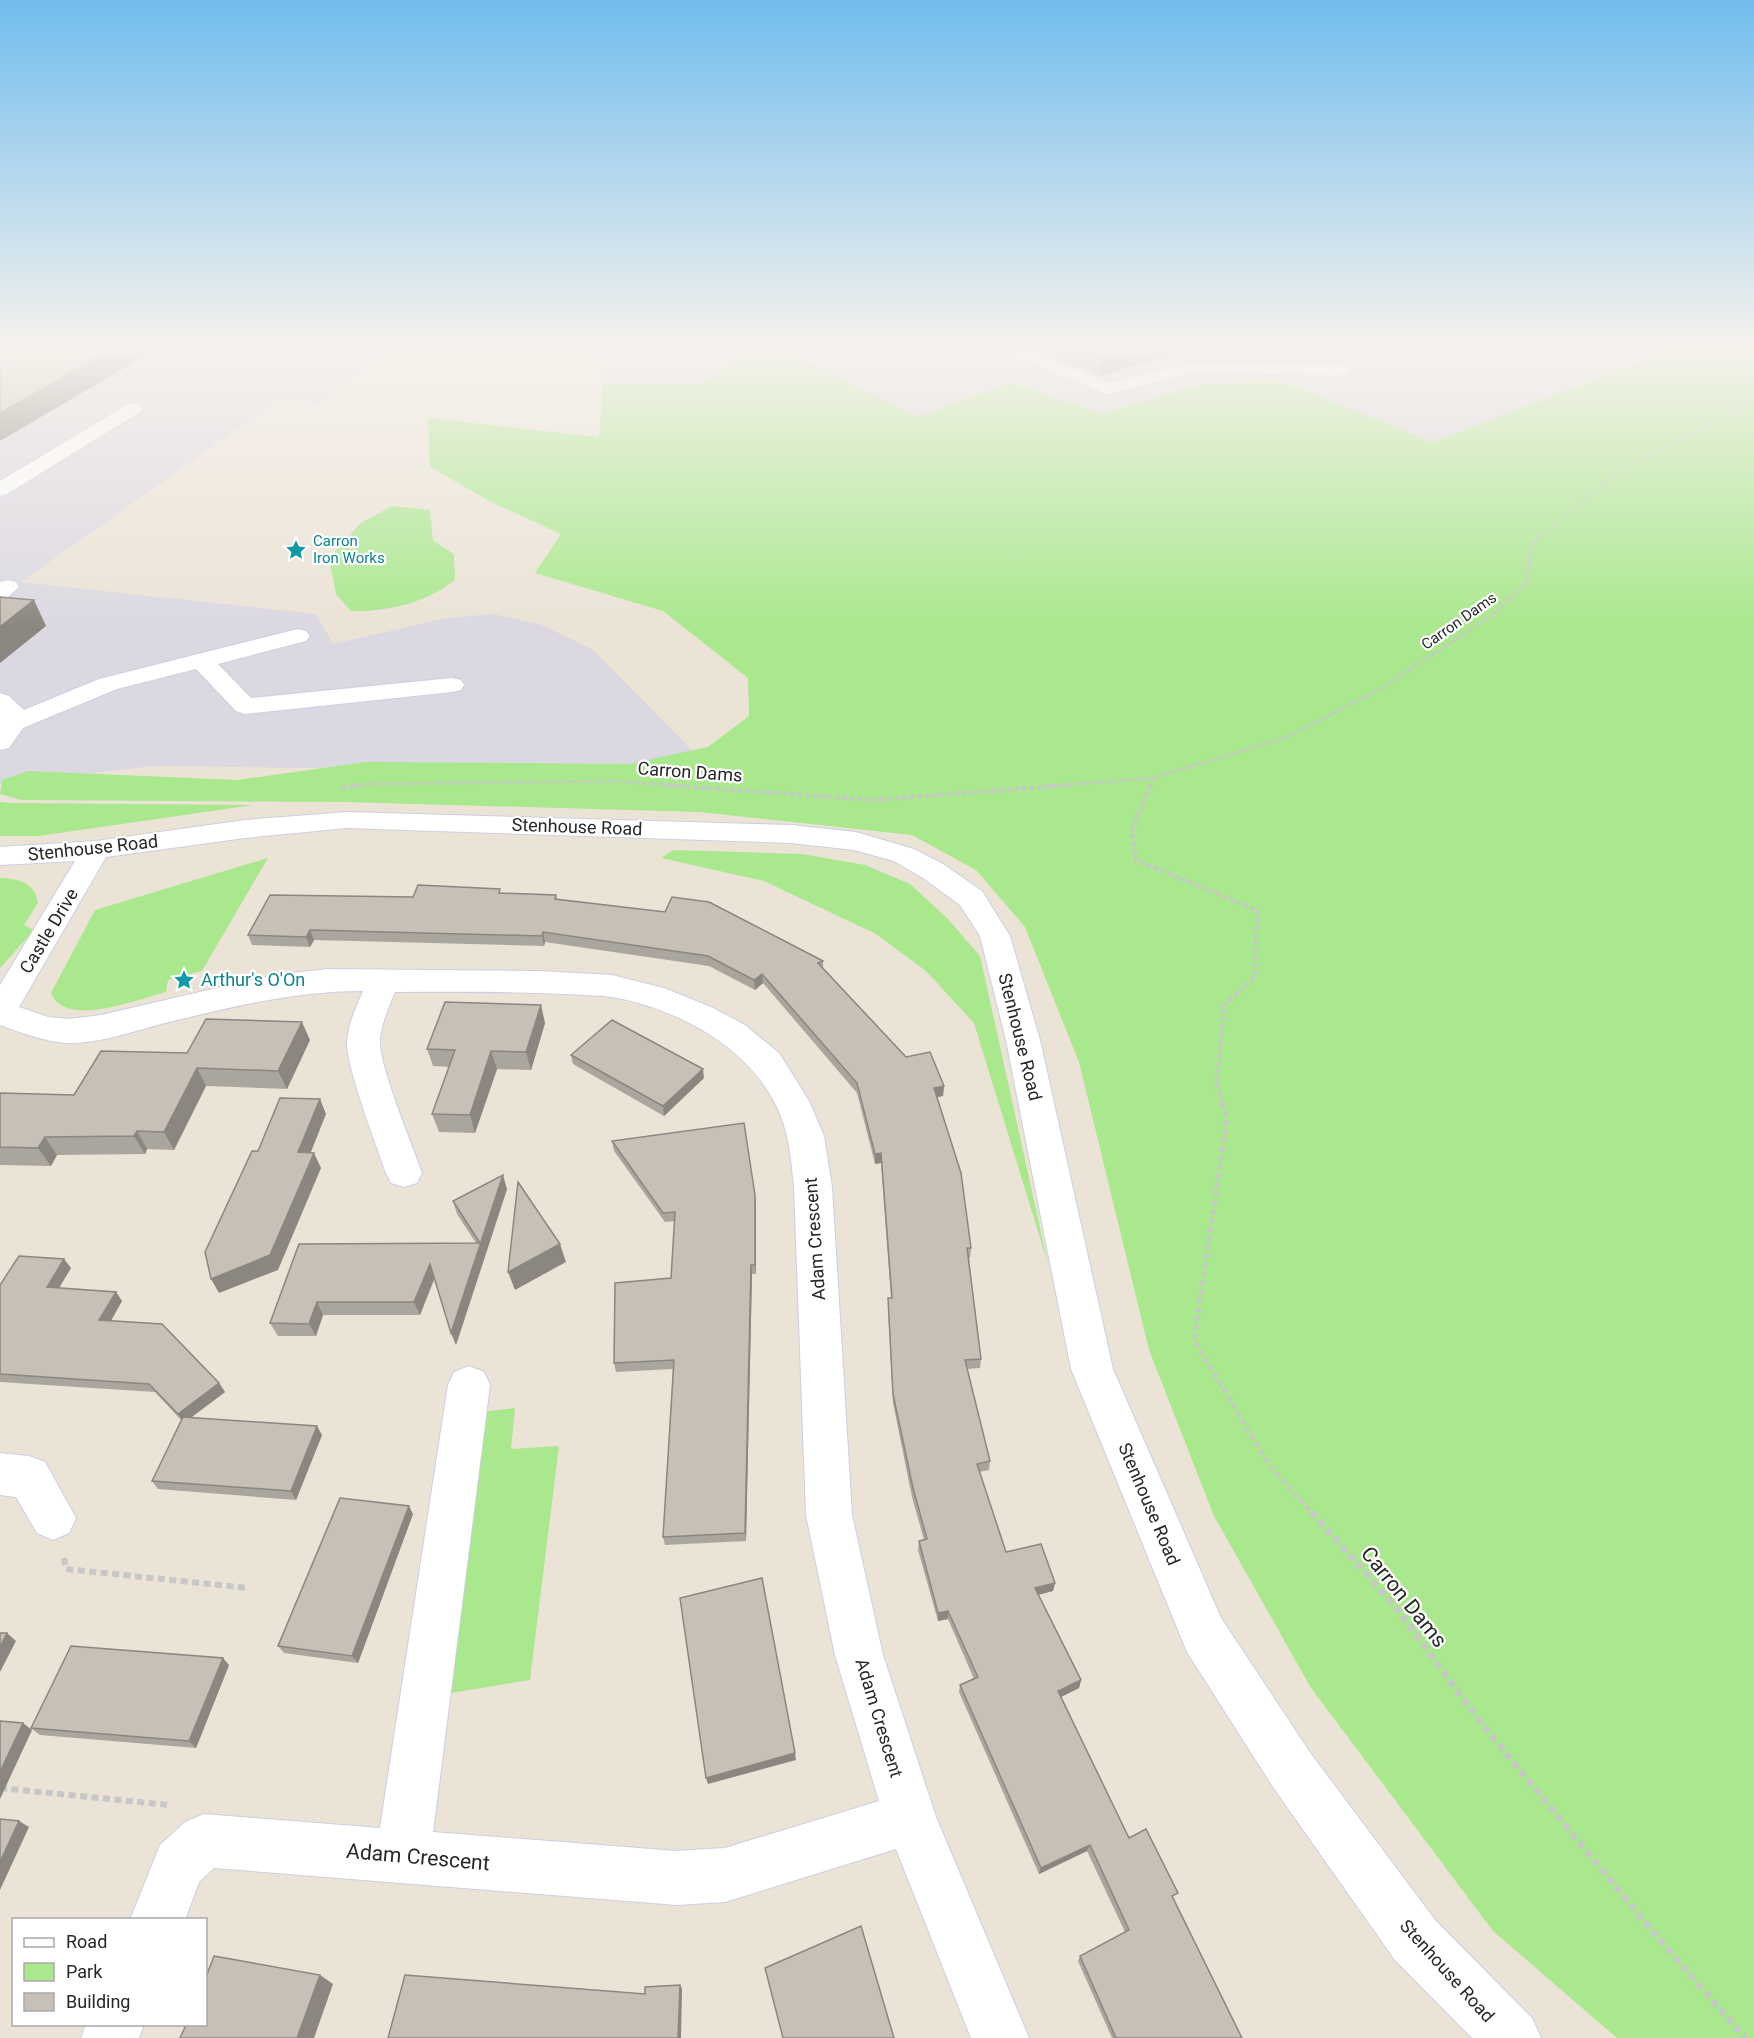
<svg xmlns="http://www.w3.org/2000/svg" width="1754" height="2038" viewBox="0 0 1754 2038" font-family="Roboto,sans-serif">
<rect width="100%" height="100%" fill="#ebe3d6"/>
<g fill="#dbd8e2">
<path d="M0,344H401L319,404L278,400L21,582L316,614L333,644L447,618L493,614L542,625L593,650L715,773L153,766L0,784Z"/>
<path d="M595,344H1688L1432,442L1283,382L1204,383L1101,414L1011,382L919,417L784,351L746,358L701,384L603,383Z"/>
</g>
<g fill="#a9e88d">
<path d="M1688,344H1754V2038H1617L1493,1931L1311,1688L1214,1516L1149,1350L1079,1062L1025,927L976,870L912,835L699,812L346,802L21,800L0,794L2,780L28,771L237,780L366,762L628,764L708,747L749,716L748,678L663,611L535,573L561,534L491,502L430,467L428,418L599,437L603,383L701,384L746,358L784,351L919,417L1011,382L1101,414L1204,383L1284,382L1432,442Z"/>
<path d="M392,506L430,510L433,541L454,554L455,580C426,603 386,612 351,611L336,594L329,558L361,523Z"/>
<path d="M0,802L10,803L253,805L39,836H0Z"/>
<path d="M673,850L802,854L865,865L910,884L947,918L980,956L1048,1264L974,1023L926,971L876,934L764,881L661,858Z"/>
<path d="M268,858L202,971L168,980L166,992C138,999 65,1029 51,993L95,910Z"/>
<path d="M0,878C19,879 35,882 38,903L24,925L34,930L0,968Z"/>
<path d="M515,1408L511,1449L559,1446L530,1680L445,1694L481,1412Z"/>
</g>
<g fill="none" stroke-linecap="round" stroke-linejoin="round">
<g stroke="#cccfe2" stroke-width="2">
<g id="minor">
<path d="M743,344H770C764,351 749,351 743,344Z"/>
<path d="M854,344H875L885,352L877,357Z"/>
<path d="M991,344H1014L1109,383L1192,363L1341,365L1347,366L1350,370L1347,374L1341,375L1192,373L1107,394L993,348Z"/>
<path d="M134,403L140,404L143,408L140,412L7,494L0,496V481L128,404Z"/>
<path d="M8,580L16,582L19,587L8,597L0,599V582Z"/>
<path d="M298,629L306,631L310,636L306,641L218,664L251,698L452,678L461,680L464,685L461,690L452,692L245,714L236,711L196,669L117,689L23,728L9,748L0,750V693L9,696L24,710L99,679Z"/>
<path d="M347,812L791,825L856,832L914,849L943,864L982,891L1010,936L1040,1040L1113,1369L1221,1618L1309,1751L1435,1920L1532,2018L1541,2038H1472L1395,1960L1273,1787L1187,1652L1071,1369L1006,1040L980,936L960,905L923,878L894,861L854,850L791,843L347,828L245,838L106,857L19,1007L48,1017L69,1019L101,1015L238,983L283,974L328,969L540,971L612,975L664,988L711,1007L745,1025L779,1053L809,1101L824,1136L832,1187L852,1515L883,1655L936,1817L1029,2038H971L896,1849L725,1902L677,1905L214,1868L199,1882L185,1920H130L160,1845L185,1822L204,1814L380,1828L448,1385L454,1372L469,1366L484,1372L490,1385L433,1832L677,1851L725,1848L879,1801L835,1655L806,1515L794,1187C791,1158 789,1130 775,1103C745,1045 677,1009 613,997C597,995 580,995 563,994C508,991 451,992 395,992C389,1007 381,1024 380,1040C378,1064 413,1146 422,1173L417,1183L404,1187L391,1183L386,1173C377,1147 344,1061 347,1040C349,1023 356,1007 363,991C295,991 231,1007 165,1023C134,1031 98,1044 66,1043C43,1041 22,1033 0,1025V985L75,861L0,865V847L96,841L245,820Z"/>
<path d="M0,1453L29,1456L45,1462L76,1518L69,1533L53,1540L37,1533L16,1497L0,1495Z"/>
<path d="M86,2024H144L139,2038H81Z"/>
</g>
</g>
<path stroke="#c7c7c7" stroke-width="2" stroke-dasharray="2 1.5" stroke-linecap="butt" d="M1538,538L1619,471L1752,404L1754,399"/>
<g stroke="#c7c7c7" stroke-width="3" stroke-dasharray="3 2" stroke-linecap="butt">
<path d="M353,786L365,784L614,781L684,786"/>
<path d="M1050,786L1153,778"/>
<path d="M1150,786L1153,778L1287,737L1382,688L1494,614L1527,582L1531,545L1540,537"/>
</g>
<g stroke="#c7c7c7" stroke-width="4" stroke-dasharray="4.5 3" stroke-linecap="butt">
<path d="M663,785L874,800L1069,785"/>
<path d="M1150,785L1132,831L1136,860L1257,910L1255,977L1224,1005L1217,1085L1223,1105"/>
<path d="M342,788L362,785"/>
</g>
<path stroke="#c7c7c7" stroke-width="4.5" stroke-dasharray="5 4" stroke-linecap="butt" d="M1222,1103L1227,1119L1194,1340L1269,1465L1312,1513"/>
<g stroke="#c7c7c7" stroke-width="6" stroke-dasharray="7 4.5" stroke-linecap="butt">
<path d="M1311,1512L1394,1605L1482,1724L1648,1926L1745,2038"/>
<path d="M64,1558L66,1569L248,1588"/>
<path d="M0,1788L169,1805"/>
</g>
<use href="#minor" fill="#fff" fill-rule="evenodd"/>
</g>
<g fill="#aaa59d">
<path d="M1023,344H1208L1099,376Z"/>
<path d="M1276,344H1346L1308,356Z"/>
<path d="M501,893L556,895L557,899L823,961V968L906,1057L944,1086L943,1096L936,1097L971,1248L970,1258H969L981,1359L980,1368L967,1369L990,1461L989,1470L979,1472L1006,1552L1055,1583L1053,1591L1038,1595L1081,1680L1079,1688L1061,1697L1129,1838L1174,1899L1242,2038H1112L1078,1961L1080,1956L1125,1932L1087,1851L1039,1874L959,1692L960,1685L974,1679L948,1619L938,1621L918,1550L919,1541L924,1540L912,1497L893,1403L888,1308V1298H891L881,1163L875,1164L857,1093L763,983L755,990L709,966L545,942L544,946L314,940L310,947L252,945L248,935L413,897Z"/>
<path d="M545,1023L531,1070L497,1069L475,1133L439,1132L432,1114L449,1067L433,1066L427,1049Z"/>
<path d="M310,1040L287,1089L206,1086L174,1150L147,1149L145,1154L57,1155L51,1166L0,1165V1093L74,1095L187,1053Z"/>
<path d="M571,1055L704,1078L664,1116L573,1064Z"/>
<path d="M612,1141L756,1204V1274H752L746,1541L665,1545L663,1537L673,1369L616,1372L614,1363L671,1278L675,1221L665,1222L614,1151Z"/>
<path d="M507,1189L456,1345L435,1278L420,1315H323L316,1336H278L270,1323L299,1244L476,1243L457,1214L453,1201Z"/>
<path d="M71,1268L59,1288L116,1292L122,1301L111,1321L219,1383L225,1392L191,1417L322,1435L296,1500L158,1489L152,1481L181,1420L155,1392L0,1382V1285Z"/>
<path d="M413,1514L358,1663L284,1653L278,1646Z"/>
<path d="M229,1665L196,1748L40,1735L31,1728Z"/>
</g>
<g fill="#8b8680">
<path d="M121,344H165L0,441V413Z"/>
<path d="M1139,344H1208L1099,376L1101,355Z"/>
<path d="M1310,344H1346L1308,356Z"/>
<path d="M34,600L46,626L0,663V627Z"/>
<path d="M310,930L314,940L310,947L306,937Z"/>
<path d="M543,932L545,942L544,946L542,936Z"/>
<path d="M762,974L763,983L755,990L754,980Z"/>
<path d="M541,1005L545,1023L531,1070L526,1052Z"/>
<path d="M302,1022L310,1040L287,1089L278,1071Z"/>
<path d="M491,1051L497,1069L475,1133L470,1115Z"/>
<path d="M197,1068L206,1086L174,1150L164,1132Z"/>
<path d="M703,1069L704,1078L664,1116L663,1106Z"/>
<path d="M944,1086L943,1096L933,1098L934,1088Z"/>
<path d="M320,1099L326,1114L305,1167L298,1152Z"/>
<path d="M137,1131L147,1149L145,1154L134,1136Z"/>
<path d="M45,1137L57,1155L51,1166L38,1148Z"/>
<path d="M314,1153L321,1168L278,1270L219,1293L211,1279Z"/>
<path d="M881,1153V1163L875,1164V1154Z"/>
<path d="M503,1175L507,1189L456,1345L451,1333Z"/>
<path d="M755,1195L756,1204V1274L755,1265Z"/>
<path d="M560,1244L566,1262L515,1290L508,1272Z"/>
<path d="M64,1259L71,1268L54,1296L47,1287Z"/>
<path d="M430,1264L435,1276L420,1315L414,1302Z"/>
<path d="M751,1265L752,1274L746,1541L745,1533Z"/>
<path d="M116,1292L122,1301L106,1329L99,1320Z"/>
<path d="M317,1302L323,1315L316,1336L309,1324Z"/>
<path d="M219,1383L225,1392L184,1423L178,1414Z"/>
<path d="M317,1426L322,1435L296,1500L291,1491Z"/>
<path d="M409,1506L413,1514L358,1663L352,1656Z"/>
<path d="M1055,1583L1053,1591L1033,1596L1035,1588Z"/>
<path d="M948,1611V1619L938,1621V1613Z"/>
<path d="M7,1633L16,1641L0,1672V1647Z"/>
<path d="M223,1658L229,1665L196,1748L189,1741Z"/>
<path d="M1081,1680L1079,1688L1057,1699L1058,1691Z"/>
<path d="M23,1723L32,1730L0,1799V1772Z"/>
<path d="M795,1753L796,1760L708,1784L706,1778Z"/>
<path d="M19,1821L29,1827L0,1890V1862Z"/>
<path d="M1090,1845L1087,1851L1039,1874L1041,1868Z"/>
<path d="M320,1975L333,1984L314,2038H297Z"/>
<path d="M680,1985L682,1989L681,2038H678Z"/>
</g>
<g fill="#c6c0b7" stroke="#8b8680" stroke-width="1.5">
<path d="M0,344H121L0,413Z"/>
<path d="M1075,344H1139L1101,355Z"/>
<path d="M0,597L34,600L0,627Z"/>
<path d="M418,885L500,889L499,893L556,895L555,899L665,912L672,897L709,902L823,961L818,963L906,1057L930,1052L944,1086L934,1088L961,1173L971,1248H967L981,1359L965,1360L990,1461L977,1464L1006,1552L1041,1544L1055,1583L1035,1588L1081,1680L1058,1691L1129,1838L1146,1829L1178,1893L1172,1896L1242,2038H1116L1080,1956L1129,1930L1090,1845L1041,1868L960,1685L978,1677L948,1611L938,1613L919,1541L927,1539L913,1488L893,1394L888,1298H892L881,1153L875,1154L857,1083L762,974L754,980L708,956L543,932L542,936L310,930L306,937L248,935L270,895L413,897Z"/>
<path d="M445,1002L541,1005L526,1052L491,1051L470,1115L432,1114L455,1050L427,1049Z"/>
<path d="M206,1019L302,1022L278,1071L197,1068L164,1132L137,1131L134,1136L45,1137L38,1148L0,1147V1093L74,1095L101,1051L187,1053Z"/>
<path d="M612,1020L703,1069L663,1106L571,1055Z"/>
<path d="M280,1098L320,1099L298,1152L314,1153L270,1255L211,1279L205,1252L252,1151H258Z"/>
<path d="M744,1123L755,1195V1265H751L745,1533L663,1537L674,1360L614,1363L615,1283L671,1278L675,1212L663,1213L612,1141Z"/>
<path d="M503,1175L451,1333L430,1264L414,1302H317L309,1324L270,1323L299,1244L480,1243L453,1201Z"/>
<path d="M518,1182L560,1244L508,1272Z"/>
<path d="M19,1256L64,1259L47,1287L116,1292L99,1320L162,1324L219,1383L178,1414L149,1384L0,1374V1285Z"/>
<path d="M183,1417L317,1426L291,1491L152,1481Z"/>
<path d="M340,1498L409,1506L352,1656L278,1646Z"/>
<path d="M762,1578L795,1753L706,1778L680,1598Z"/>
<path d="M0,1633H7L0,1647Z"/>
<path d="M71,1646L223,1658L189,1741L31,1728Z"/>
<path d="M0,1721L23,1723L0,1772Z"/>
<path d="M0,1819L19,1821L0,1862Z"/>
<path d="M861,1926L894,2038H783L765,1968Z"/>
<path d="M214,1956L320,1975L297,2038H180L186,2025H206V1977Z"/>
<path d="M405,1975L645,1994V1987L680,1985L678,2038H388Z"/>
</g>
<linearGradient id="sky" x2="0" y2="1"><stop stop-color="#71bdee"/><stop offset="0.55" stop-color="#f6f2ed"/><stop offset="1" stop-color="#f6f2ed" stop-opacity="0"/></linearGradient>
<rect width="1754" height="630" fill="url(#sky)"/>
<defs>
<g id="sight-bare" transform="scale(1.62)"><path d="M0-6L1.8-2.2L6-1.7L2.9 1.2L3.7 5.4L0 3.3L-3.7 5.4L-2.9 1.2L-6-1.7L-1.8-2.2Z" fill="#0f9aa8" stroke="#fff" stroke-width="2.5" paint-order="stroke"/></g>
</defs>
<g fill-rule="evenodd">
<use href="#sight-bare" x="296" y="550"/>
<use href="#sight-bare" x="184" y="980"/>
</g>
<g text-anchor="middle" stroke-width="4.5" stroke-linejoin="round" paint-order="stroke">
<g font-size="15" fill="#0d838f" stroke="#fff" text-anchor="start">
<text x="313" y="546">Carron<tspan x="313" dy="17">Iron Works</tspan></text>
</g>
<g font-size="15" fill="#272727" stroke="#fff">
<text transform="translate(1459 621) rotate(-35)" y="5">Carron Dams</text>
</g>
<g font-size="18" fill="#272727" stroke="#fff">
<text transform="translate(690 772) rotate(4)" y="6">Carron Dams</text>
<text transform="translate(577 827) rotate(2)" y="6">Stenhouse Road</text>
<text transform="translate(93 848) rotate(-6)" y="6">Stenhouse Road</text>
<text transform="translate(49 931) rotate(-59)" y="6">Castle Drive</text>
<text transform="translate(1020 1037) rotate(76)" y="6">Stenhouse Road</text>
<text transform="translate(815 1239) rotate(-94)" y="6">Adam Crescent</text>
<text transform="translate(1149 1504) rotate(67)" y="6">Stenhouse Road</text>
<text transform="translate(879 1718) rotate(73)" y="6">Adam Crescent</text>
<text transform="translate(1447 1971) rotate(48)" y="6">Stenhouse Road</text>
</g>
<g font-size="18" fill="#0d838f" stroke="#fff" text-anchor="start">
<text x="201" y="986">Arthur's O'On</text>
</g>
<g font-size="21" fill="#272727" stroke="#fff">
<text transform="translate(1404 1597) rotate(51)" y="7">Carron Dams</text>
<text transform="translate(418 1857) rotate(5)" y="7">Adam Crescent</text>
</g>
</g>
<rect x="12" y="1918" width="195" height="108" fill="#ffffff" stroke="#a9a9a9" stroke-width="1.5"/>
<rect x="24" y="1938" width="30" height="9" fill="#ffffff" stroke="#a9a9a9" stroke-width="1.5"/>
<text x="66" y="1948" font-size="18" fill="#272727">Road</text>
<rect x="24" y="1963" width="30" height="18" fill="#a9e88d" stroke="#a9a9a9" stroke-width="1.5"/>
<text x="66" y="1978" font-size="18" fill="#272727">Park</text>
<rect x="24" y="1993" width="30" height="18" fill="#c6c0b7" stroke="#a9a9a9" stroke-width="1.5"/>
<text x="66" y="2008" font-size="18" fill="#272727">Building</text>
</svg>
